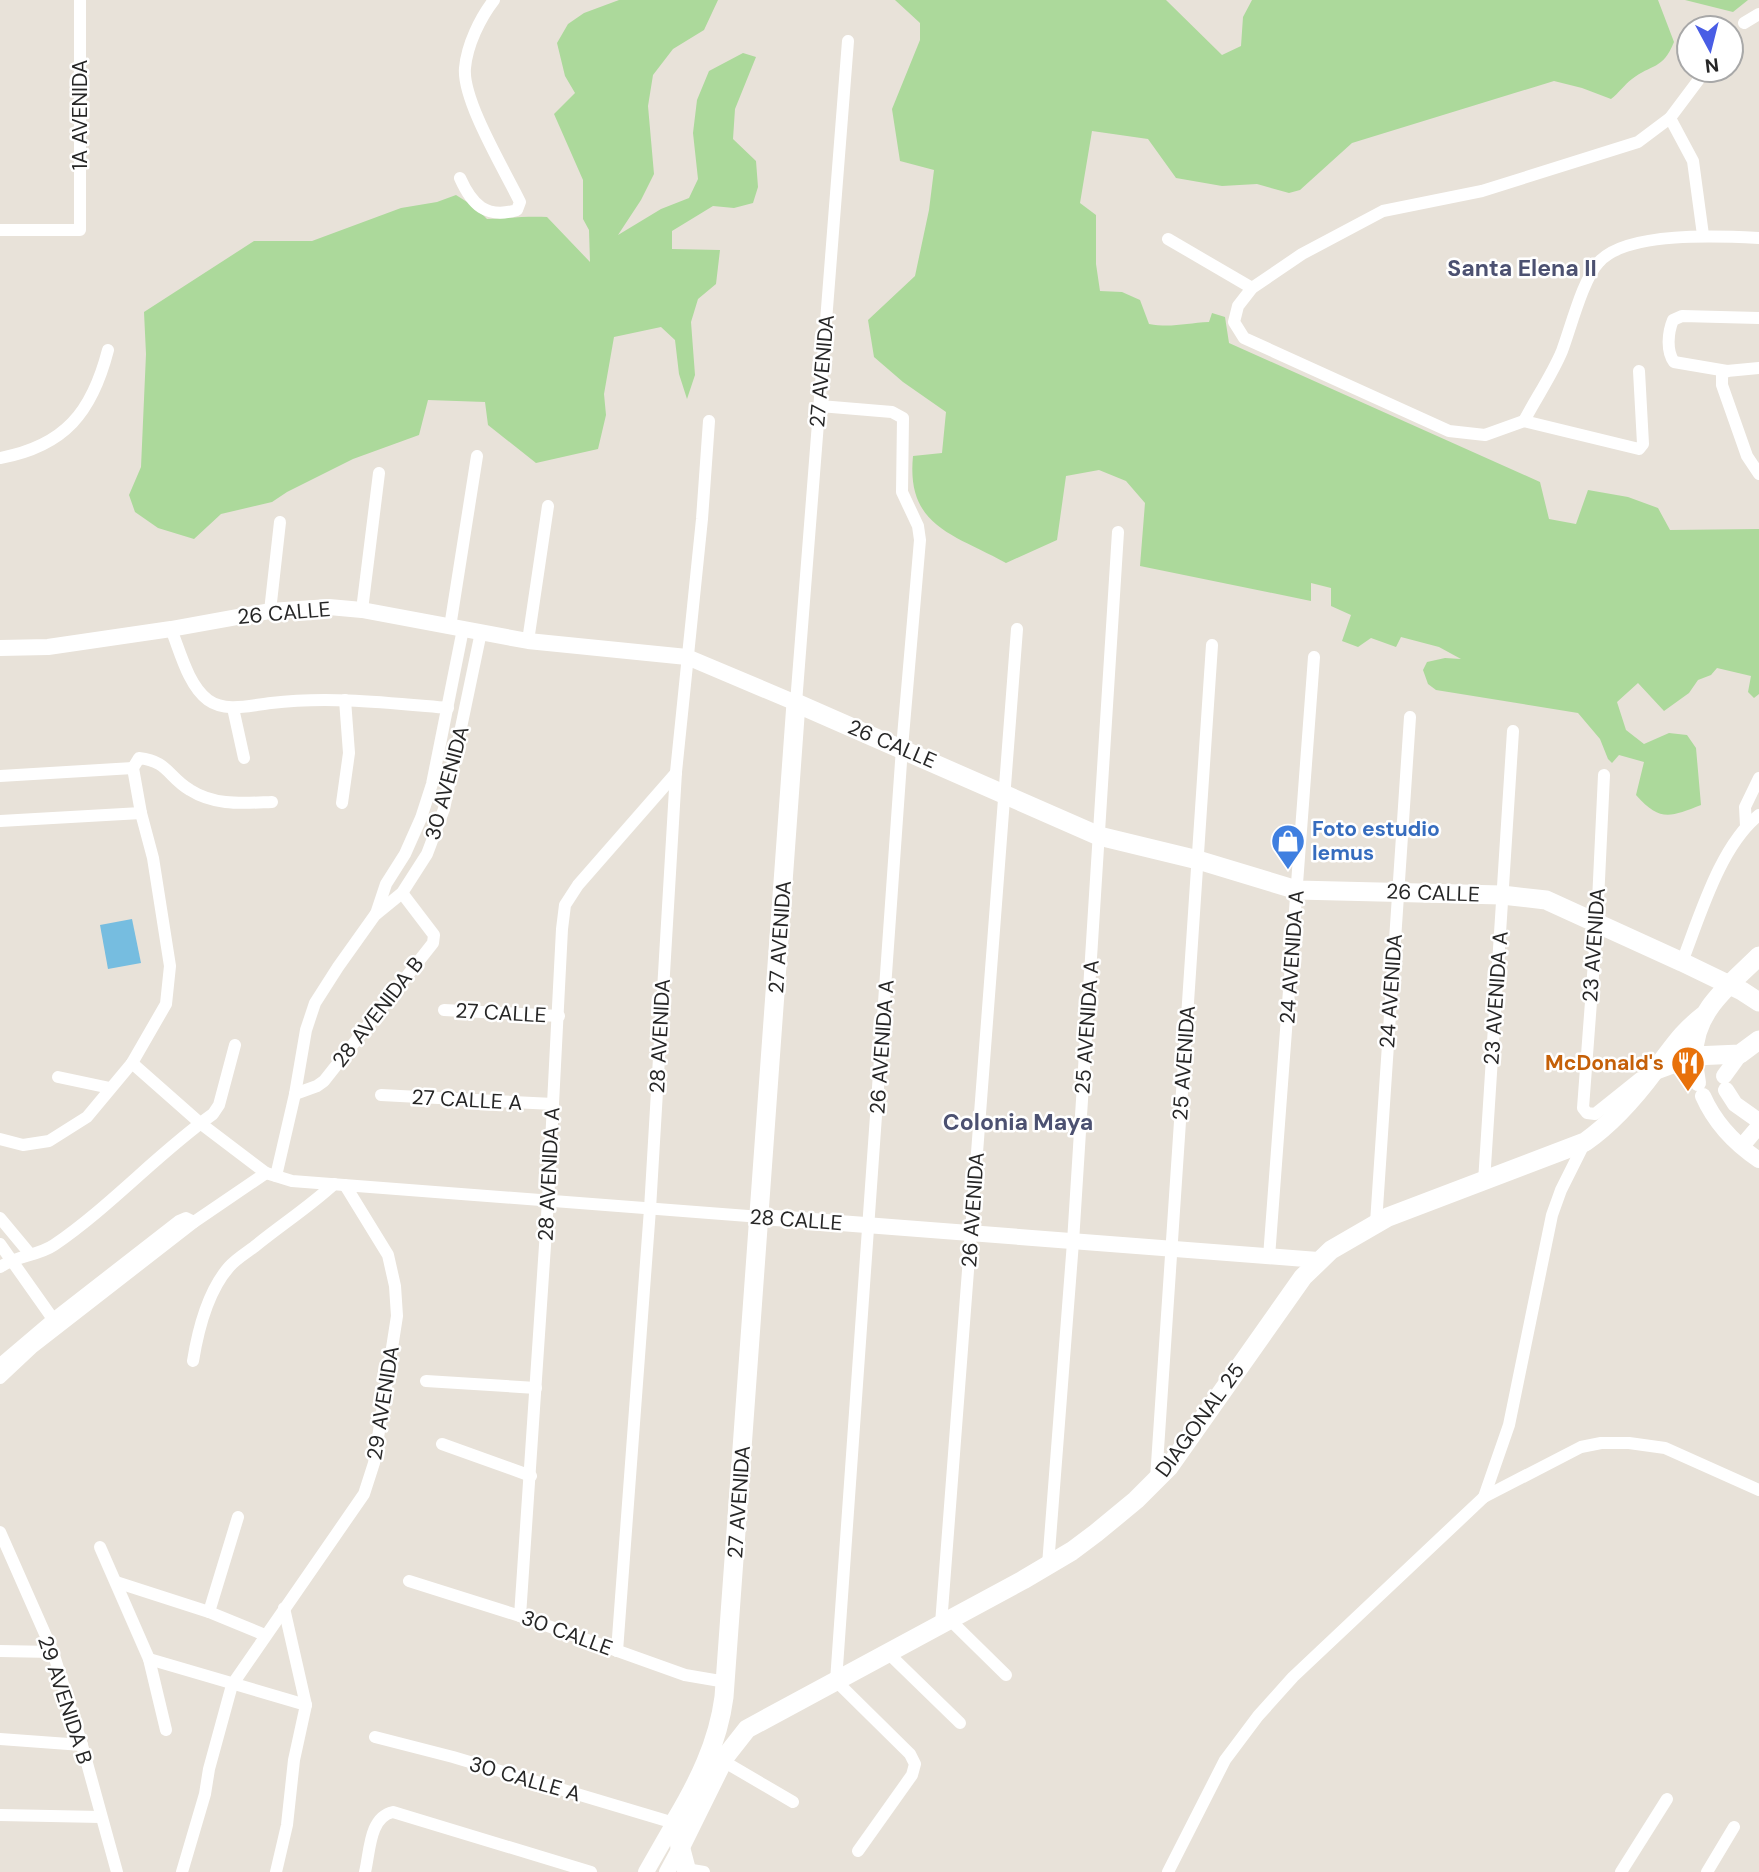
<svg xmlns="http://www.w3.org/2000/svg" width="1759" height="1872" viewBox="0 0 1759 1872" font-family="'DM Sans',sans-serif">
<rect width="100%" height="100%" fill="#e8e2d9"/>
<g fill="#acd99b">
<path d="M619,0H718L704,30L673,49L653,75L648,106L654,174L641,200L618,235L661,209L689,198L698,179L693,133L697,100L709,71L743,53L756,57L735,109L733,139L756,161L758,187L753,203L734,208L713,206L672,231V249L720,250L716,284L698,299L691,322L695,375L687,399L679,374L675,340L661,327L614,337L604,394L606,415L598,449L536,463L488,425L485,402L428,400L419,435L353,459L287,492L272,502L221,514L194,539L158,528L135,512L129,495L141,467L146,354L144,312L254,241H312L401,208L437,202L456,195L475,207L487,219C508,218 526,216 547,217L590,262L589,230L583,219V180L554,114L575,93L565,76L557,43L568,24L584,13Z"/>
<path d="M895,0H1166L1222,55L1241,46L1243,17L1252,0H1658L1674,42C1663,70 1651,64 1632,79C1624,85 1619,93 1611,99L1582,88L1554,81L1352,143L1300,190L1289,193L1257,184L1222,186L1176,178L1148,139L1092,131L1080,203L1096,215V264L1100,291L1122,292L1140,300L1149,324C1171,328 1187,323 1209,322L1212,313L1225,317L1229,343L1540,482L1549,519L1576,524L1588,490L1628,497L1658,508L1670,530L1759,529V694L1754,698L1748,692L1751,676L1717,668L1711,675L1698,680L1689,693L1664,711L1638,683L1617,702L1626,730L1644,744L1669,733L1687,735L1696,748L1701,805C1670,817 1660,822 1636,795L1644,762L1619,755L1612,763L1608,759L1600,739L1578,713L1436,690L1428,684L1423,670L1427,662L1445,658L1461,659L1439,647L1401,637L1396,647L1371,638L1358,647L1342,641L1351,615L1331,606V588L1311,583V601L1140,566L1145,503L1126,481L1099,470L1066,476L1057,540L1006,563C954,534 906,527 913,456L942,453L946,412L903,382L874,357L868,320L915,276L929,210L934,170L900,161L892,109L920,40V23Z"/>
<path d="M1685,0H1748L1733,12Z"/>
</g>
<path fill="#76bde0" d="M132,919L141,963L108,969L100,925Z"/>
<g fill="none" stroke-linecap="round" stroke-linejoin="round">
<g stroke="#fff" stroke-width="12">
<path d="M1744,23L1759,14"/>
<path d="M1670,118L1693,161L1703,235"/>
<path d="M460,178C472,205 486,219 517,210L520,202C505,171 462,100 465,68C467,45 480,18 494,0"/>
<path d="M0,230H80V0"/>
<path d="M1168,239L1252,288"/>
<path d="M1759,318L1682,316L1673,320C1668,332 1666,351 1674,362L1727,371L1759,368"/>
<path d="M1639,371L1643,444L1639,449L1524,421L1485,435L1449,431L1244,338L1234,322L1238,306L1252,288L1302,254L1383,211L1482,191L1638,142L1670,118L1706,70"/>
<path d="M1727,371L1722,374V385L1747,456L1759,474"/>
<path d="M820,406L892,412L903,418L902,492L918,526L920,540L902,748L836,1681L910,1754L915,1764L912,1775L858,1851"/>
<path d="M1524,421C1536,398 1552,375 1562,351C1571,327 1583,279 1599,262C1626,231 1721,236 1759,238"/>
<path d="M0,458C65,446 92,412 108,350"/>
<path d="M362,610L379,473"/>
<path d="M270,611L280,522"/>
<path d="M450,627L477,456"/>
<path d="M171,629C180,651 188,685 208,700C226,713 251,705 271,703C330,696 389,703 448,708"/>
<path d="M528,641L548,506"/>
<path d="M796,703L848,41"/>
<path d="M233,708L244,758"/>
<path d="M1604,775L1597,922L1583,1108L1587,1113L1595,1114L1640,1078"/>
<path d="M0,776L133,768"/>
<path d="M342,803L349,753L345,700"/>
<path d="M0,821L141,813"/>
<path d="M1746,826L1745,807L1759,778"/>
<path d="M376,914L386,884L405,854L421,818L432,784L463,629"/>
<path d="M1682,962C1700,916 1720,846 1759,815"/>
<path d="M444,1010L559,1016"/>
<path d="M132,1063L200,1123L266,1173L292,1181L761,1217"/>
<path d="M58,1077L110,1088"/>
<path d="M295,1094L317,1086L324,1081L433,943L434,935L402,893"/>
<path d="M381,1095L553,1104"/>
<path d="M0,1139L23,1145L49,1141L87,1117L132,1063L166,1004L170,966L153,858L141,813L133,768L139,758C168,761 168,777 190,790C215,806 243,803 272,802"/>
<path d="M276,1176L295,1094L306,1030L315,1003L338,967L375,915L402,893L427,854L444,809L481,632"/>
<path d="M1484,1182L1513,731"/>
<path d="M0,1218L30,1254"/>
<path d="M1376,1223L1410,717"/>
<path d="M0,1244L53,1319"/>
<path d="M1269,1257L1314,657"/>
<path d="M0,1267C17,1255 38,1256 54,1245C111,1206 157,1154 213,1114L219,1105L235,1045"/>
<path d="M193,1361C198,1330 208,1291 229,1267C236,1259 246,1253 254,1247C281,1225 309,1207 334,1184"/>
<path d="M0,1364L53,1319L179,1221L186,1218L194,1222"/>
<path d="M0,1378L32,1348L194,1222L266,1173"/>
<path d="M426,1381L536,1388"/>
<path d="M442,1444L531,1476"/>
<path d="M1156,1479L1212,645"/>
<path d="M1484,1497L1509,1425L1552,1215L1561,1190L1585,1142"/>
<path d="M0,1532L53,1652L82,1745L117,1872"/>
<path d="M100,1547L149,1659L166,1730"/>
<path d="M1048,1565L1073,1242L1118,532"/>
<path d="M409,1581L520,1616L685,1675L726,1682"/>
<path d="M116,1582L209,1612L265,1635"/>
<path d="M209,1612L238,1517"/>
<path d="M520,1616L548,1201L562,929L565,905L578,885L676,773"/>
<path d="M950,1620L1006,1675"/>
<path d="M941,1624L1017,629"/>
<path d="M0,1651L53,1652"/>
<path d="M617,1651L650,1209L676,772L702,519L709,421"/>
<path d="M888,1653L960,1723"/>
<path d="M149,1659L306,1705"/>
<path d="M375,1737L453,1757L674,1823"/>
<path d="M0,1739L82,1745"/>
<path d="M723,1761L793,1802"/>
<path d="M0,1815L101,1817"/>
<path d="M686,1869L704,1872"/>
<path d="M182,1872L205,1794L209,1769L232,1685L364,1494L374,1463L397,1316L395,1286L388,1255L345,1185"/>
<path d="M276,1872L287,1825L294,1760L306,1705L284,1608"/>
<path d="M365,1872C370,1852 369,1817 393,1812L591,1872"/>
<path d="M1168,1872L1225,1760L1258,1716L1293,1677L1484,1497L1581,1447L1601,1443H1629L1665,1448L1759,1490"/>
<path d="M1621,1872L1667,1799"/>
<path d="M1707,1872L1734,1827"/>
</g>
<g stroke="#fff" stroke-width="16">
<path d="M0,648L48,647L171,629L270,611L329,607L362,610L528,641L687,657L796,703"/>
<path d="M1694,1056L1698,1083"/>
<path d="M1724,1076L1740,1054"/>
<path d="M1726,1090L1735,1104L1759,1121"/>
<path d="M1703,1096C1715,1123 1735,1144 1759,1160"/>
<path d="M1742,1146L1759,1126"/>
<path d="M761,1217L1318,1260"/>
<path d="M646,1872L674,1823"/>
<path d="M667,1872L680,1848"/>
</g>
<g stroke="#fff" stroke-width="19">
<path d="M1694,1056C1693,1011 1730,985 1759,956"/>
<path d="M1656,1070L1694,1056L1740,1054L1759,1040"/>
<path d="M680,1848L725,1757L747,1729L1023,1580L1072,1551L1096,1533L1136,1500L1169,1467L1303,1277L1331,1250L1388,1217L1585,1142C1612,1123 1635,1097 1655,1070C1673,1048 1679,1035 1703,1016"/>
<path d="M687,1872L674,1823C698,1783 718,1743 724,1697L796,703L1099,836L1198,860L1297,890L1502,895L1546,900L1682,962L1742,991L1759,1002"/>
</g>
</g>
<defs>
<g id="shop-pin" transform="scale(1.75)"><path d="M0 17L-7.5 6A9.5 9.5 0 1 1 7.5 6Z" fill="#3f7fe0" stroke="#fff"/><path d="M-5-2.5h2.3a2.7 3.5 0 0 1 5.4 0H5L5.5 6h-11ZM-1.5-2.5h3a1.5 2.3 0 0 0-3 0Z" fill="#fff"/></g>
<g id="restaurant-pin" transform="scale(1.75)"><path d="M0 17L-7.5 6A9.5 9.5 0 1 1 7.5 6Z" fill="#e8710a" stroke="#fff"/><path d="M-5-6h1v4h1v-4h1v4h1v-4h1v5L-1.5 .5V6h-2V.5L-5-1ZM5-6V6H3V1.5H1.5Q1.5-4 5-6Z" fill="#fff"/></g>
</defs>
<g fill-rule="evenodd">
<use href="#shop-pin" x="1288" y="841"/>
<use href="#restaurant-pin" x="1688" y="1063"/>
</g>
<g text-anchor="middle" stroke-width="5" stroke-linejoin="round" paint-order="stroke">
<g font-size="21" fill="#262626" stroke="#fff">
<text transform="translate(80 115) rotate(-90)" y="7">1A AVENIDA</text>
<text transform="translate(822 371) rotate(-85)" y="7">27 AVENIDA</text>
<text transform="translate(284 613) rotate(-5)" y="7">26 CALLE</text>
<text transform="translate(892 744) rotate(23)" y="7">26 CALLE</text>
<text transform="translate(447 783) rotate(-75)" y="7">30 AVENIDA</text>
<text transform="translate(1433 893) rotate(2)" y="7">26 CALLE</text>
<text transform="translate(780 937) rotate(-86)" y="7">27 AVENIDA</text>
<text transform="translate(1594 945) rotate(-86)" y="7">23 AVENIDA</text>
<text transform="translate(1292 957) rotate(-86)" y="7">24 AVENIDA A</text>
<text transform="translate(1391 991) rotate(-86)" y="7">24 AVENIDA</text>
<text transform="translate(1496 998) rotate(-86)" y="7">23 AVENIDA A</text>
<text transform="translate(378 1012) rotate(-52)" y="7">28 AVENIDA B</text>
<text transform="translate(501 1013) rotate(3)" y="7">27 CALLE</text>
<text transform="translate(1087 1027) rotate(-86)" y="7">25 AVENIDA A</text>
<text transform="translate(660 1036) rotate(-87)" y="7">28 AVENIDA</text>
<text transform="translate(882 1047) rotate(-86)" y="7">26 AVENIDA A</text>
<text transform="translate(1184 1063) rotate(-86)" y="7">25 AVENIDA</text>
<text transform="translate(467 1100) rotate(3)" y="7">27 CALLE A</text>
<text transform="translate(549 1174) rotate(-87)" y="7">28 AVENIDA A</text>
<text transform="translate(973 1210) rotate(-86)" y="7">26 AVENIDA</text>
<text transform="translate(796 1220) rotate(4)" y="7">28 CALLE</text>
<text transform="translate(383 1403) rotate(-81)" y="7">29 AVENIDA</text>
<text transform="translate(1200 1420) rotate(-54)" y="7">DIAGONAL 25</text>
<text transform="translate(739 1502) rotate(-86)" y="7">27 AVENIDA</text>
<text transform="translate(567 1633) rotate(20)" y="7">30 CALLE</text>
<text transform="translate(65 1700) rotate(72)" y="7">29 AVENIDA B</text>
<text transform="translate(525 1779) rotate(16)" y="7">30 CALLE A</text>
</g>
<g font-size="21" font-weight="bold" fill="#366cbe" stroke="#fff" text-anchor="start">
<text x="1312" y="836">Foto estudio<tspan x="1312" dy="24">lemus</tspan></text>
</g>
<g font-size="21" font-weight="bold" fill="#c56008" stroke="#fff" text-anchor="end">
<text x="1664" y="1070">McDonald's</text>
</g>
<g font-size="23" font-weight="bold" fill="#4c5171" stroke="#fff">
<text x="1522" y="276">Santa Elena II</text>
<text x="1018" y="1130">Colonia Maya</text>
</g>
</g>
<g transform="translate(1710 49) rotate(173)"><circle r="33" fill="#ffffff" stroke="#a8a8a8" stroke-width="2"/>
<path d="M0-5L12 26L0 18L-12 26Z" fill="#495de5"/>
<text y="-10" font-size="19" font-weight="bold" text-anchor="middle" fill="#262626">N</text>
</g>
</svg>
